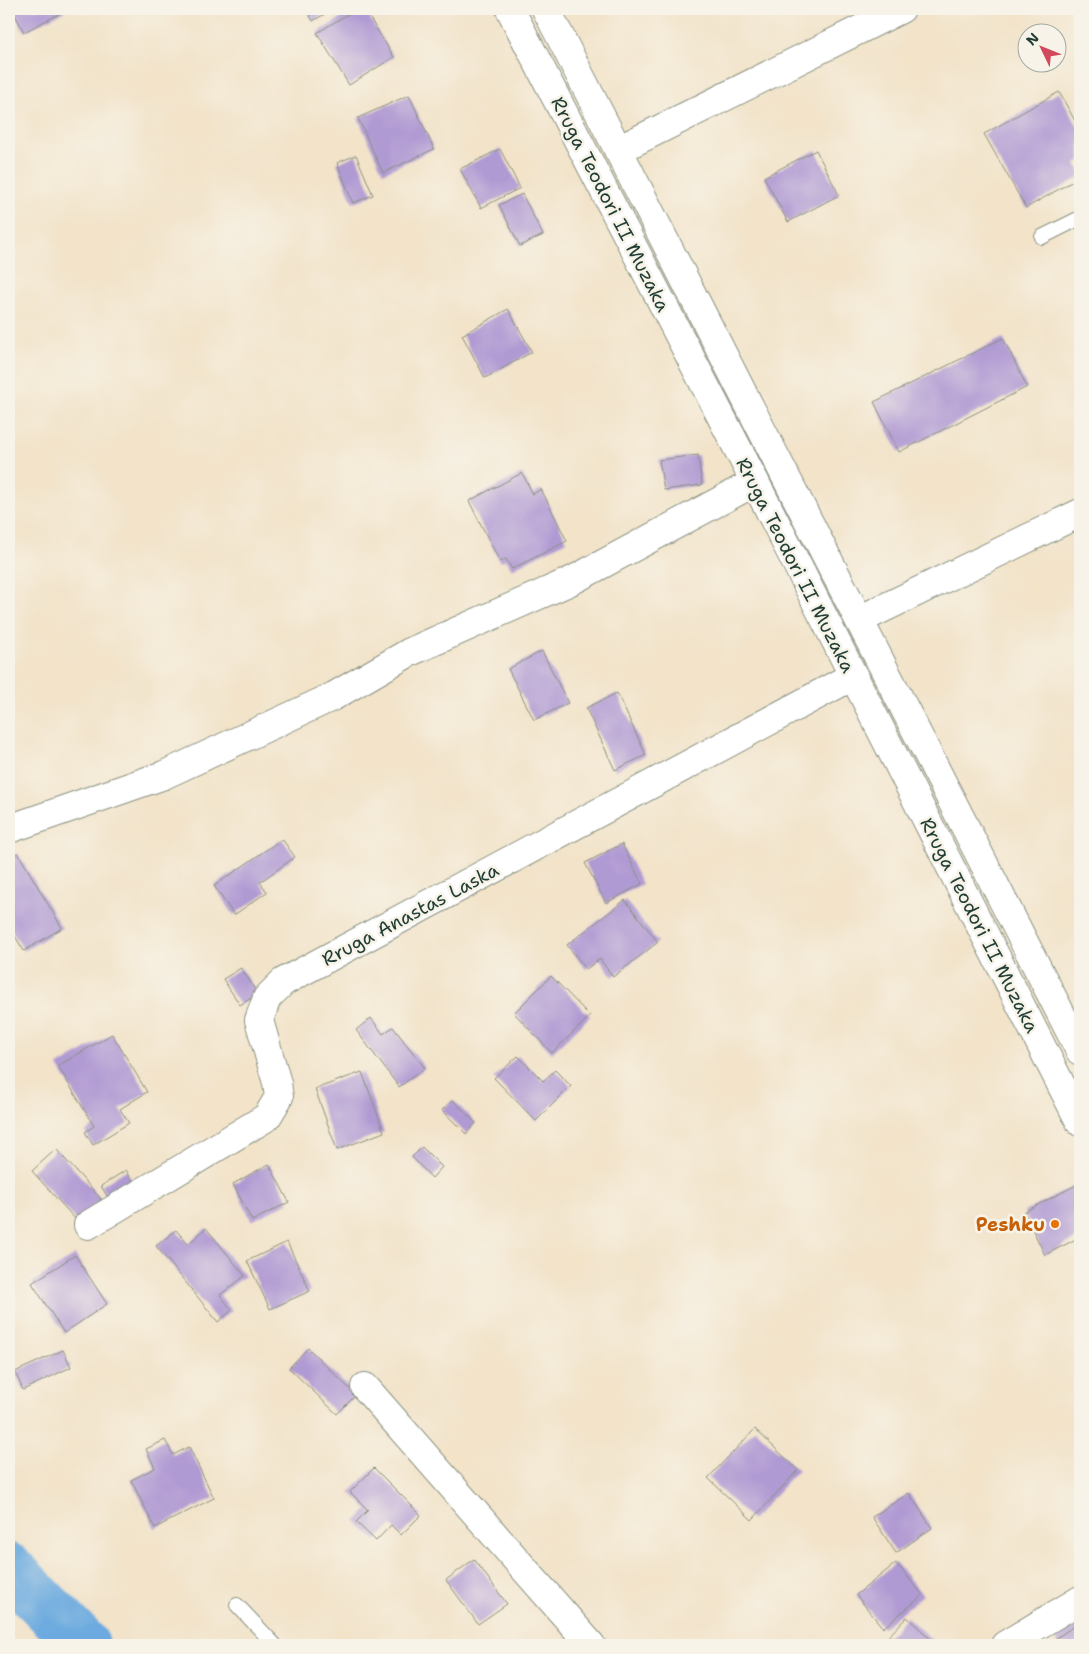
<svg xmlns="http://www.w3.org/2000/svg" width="1089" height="1654" viewBox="0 0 1089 1654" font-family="'Shantell Sans',sans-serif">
<rect width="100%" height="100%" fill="#f7f3e8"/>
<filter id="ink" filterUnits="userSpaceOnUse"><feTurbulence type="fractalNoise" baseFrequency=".02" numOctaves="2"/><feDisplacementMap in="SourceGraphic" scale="10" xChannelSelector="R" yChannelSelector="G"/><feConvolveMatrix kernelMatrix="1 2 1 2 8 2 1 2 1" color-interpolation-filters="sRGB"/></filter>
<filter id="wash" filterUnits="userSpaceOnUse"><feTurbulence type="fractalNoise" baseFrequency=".0096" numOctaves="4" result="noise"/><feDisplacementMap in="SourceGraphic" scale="20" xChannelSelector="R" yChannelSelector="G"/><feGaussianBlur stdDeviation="1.12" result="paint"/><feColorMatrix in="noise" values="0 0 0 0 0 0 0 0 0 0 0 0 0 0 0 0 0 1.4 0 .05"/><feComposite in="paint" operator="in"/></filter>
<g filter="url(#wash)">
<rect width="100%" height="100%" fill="#f2e3c9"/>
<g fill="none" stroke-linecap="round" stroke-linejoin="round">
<path stroke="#6caadf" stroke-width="52" d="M9,1569L84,1645"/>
</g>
<g id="blocks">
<g fill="#b09ad3">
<path d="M12,9H64L65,11L24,32Z"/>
<path d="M306,9H333L313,21Z"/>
<path d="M356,9H364L394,57L349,85L317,33Z"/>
<path d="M1059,92L1080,130V161L1076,164L1080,172V177L1026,208L984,134Z"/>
<path d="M409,95L434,149L383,173L358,118Z"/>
<path d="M500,149L520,188L481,208L460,169Z"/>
<path d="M816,150L839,195L788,222L764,177Z"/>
<path d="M356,155L373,195L353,203L337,163Z"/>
<path d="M522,194L543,235L520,246L499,205Z"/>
<path d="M508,309L532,352L485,378L462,335Z"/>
<path d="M1003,338L1027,387L899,452L874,402Z"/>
<path d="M698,455L702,485L664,490L659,460Z"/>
<path d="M522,473L533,494L541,489L567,541L512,569L506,559L500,562L469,501Z"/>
<path d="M542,651L568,703L534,720L508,669Z"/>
<path d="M617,693L646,755L615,770L586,708Z"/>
<path d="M282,839L295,857L260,882L267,892L234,915L214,886Z"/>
<path d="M622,844L642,884L606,903L585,863Z"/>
<path d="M18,853L62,928L24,951L9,926V858Z"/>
<path d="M625,900L658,942L613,977L600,959L586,969L567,945Z"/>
<path d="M241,968L258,994L240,1005L223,979Z"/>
<path d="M551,976L590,1016L552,1053L514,1013Z"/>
<path d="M371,1018L383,1034L393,1027L425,1068L399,1087L356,1030Z"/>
<path d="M112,1034L147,1092L120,1109L129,1123L93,1145L85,1132L94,1126L58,1066Z"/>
<path d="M518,1056L543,1081L555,1070L571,1086L536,1121L494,1078Z"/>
<path d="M362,1072L384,1132L337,1150L315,1089Z"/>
<path d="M453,1100L476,1123L466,1134L442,1110Z"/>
<path d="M422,1147L442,1167L432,1178L412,1157Z"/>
<path d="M56,1149L101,1199L77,1221L32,1171Z"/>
<path d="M269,1164L289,1202L252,1221L233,1184Z"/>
<path d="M126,1170L135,1185L110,1201L101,1186Z"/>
<path d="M1076,1185L1080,1193V1237L1045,1255L1024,1212Z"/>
<path d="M206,1228L245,1276L220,1295L232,1310L218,1322L156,1246L176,1230L188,1244Z"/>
<path d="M287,1242L310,1291L270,1309L247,1261Z"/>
<path d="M75,1255L107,1304L64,1333L32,1283Z"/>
<path d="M308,1348L356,1395L337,1414L289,1368Z"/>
<path d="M63,1350L71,1367L23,1390L15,1372Z"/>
<path d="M755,1429L798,1470L752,1520L708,1478Z"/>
<path d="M165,1440L173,1455L189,1447L214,1498L155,1528L131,1480L155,1468L146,1449Z"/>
<path d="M374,1468L421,1515L401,1535L391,1525L376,1541L356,1522L368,1510L350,1492Z"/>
<path d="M909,1493L932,1528L896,1553L872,1517Z"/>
<path d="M474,1559L507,1604L478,1624L446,1580Z"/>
<path d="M896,1563L923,1595L883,1628L856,1595Z"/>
<path d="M907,1617L937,1645H880Z"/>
<path d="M1080,1622V1645H1059L1055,1639Z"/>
</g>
</g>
</g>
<g filter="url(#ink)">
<use href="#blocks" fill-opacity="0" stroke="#88907e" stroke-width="1"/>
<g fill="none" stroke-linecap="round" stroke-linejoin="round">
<g stroke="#88907e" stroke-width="16">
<g id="service">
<path d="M1042,237L1080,218"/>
<path d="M237,1605L275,1645"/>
</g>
</g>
<g stroke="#88907e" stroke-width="30">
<g id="minor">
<path d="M618,150L901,9"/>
<path d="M859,620L1080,513"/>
<path d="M9,829L164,775L334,696L410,652L573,580L755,482"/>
<path d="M88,1225L267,1117L279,1097L277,1083L259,1020L267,998L283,982L853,676"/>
<path d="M365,1387L591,1645"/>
<path d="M1005,1645L1080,1600"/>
</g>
</g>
<g stroke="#88907e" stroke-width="30">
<g id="primary">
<path d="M510,9L755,482L1080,1122"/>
<path d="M546,9L1080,1051"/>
</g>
</g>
<use href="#service" stroke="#fff" stroke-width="14"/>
<use href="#minor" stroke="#fff" stroke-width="28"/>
<use href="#primary" stroke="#fff" stroke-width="28"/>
</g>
</g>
<circle fill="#e8710a" stroke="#f7f3e8" stroke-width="2" cx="1055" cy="1224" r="5"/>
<g text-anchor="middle" stroke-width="5" stroke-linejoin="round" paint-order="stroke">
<g font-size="19" fill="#1f3d34" stroke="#f7f3e8">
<text transform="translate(611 204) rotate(63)" y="7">Rruga Teodori II Muzaka</text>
<text transform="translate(796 565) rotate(63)" y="7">Rruga Teodori II Muzaka</text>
<text transform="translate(410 914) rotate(-28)" y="7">Rruga Anastas Laska</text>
<text transform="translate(980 925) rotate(63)" y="7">Rruga Teodori II Muzaka</text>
</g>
<g font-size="19" font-weight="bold" fill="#c56008" stroke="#f7f3e8" text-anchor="end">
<text x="1045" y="1231">Peshku</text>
</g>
</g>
<rect width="1089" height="1654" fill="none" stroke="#f7f3e8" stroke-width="30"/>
<g transform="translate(1042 48) rotate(313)"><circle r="24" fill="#f7f3e8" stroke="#a1aaa0"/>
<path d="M0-4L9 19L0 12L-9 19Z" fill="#d1495b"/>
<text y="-8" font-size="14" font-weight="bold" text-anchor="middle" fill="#1f3d34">N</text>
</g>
</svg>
